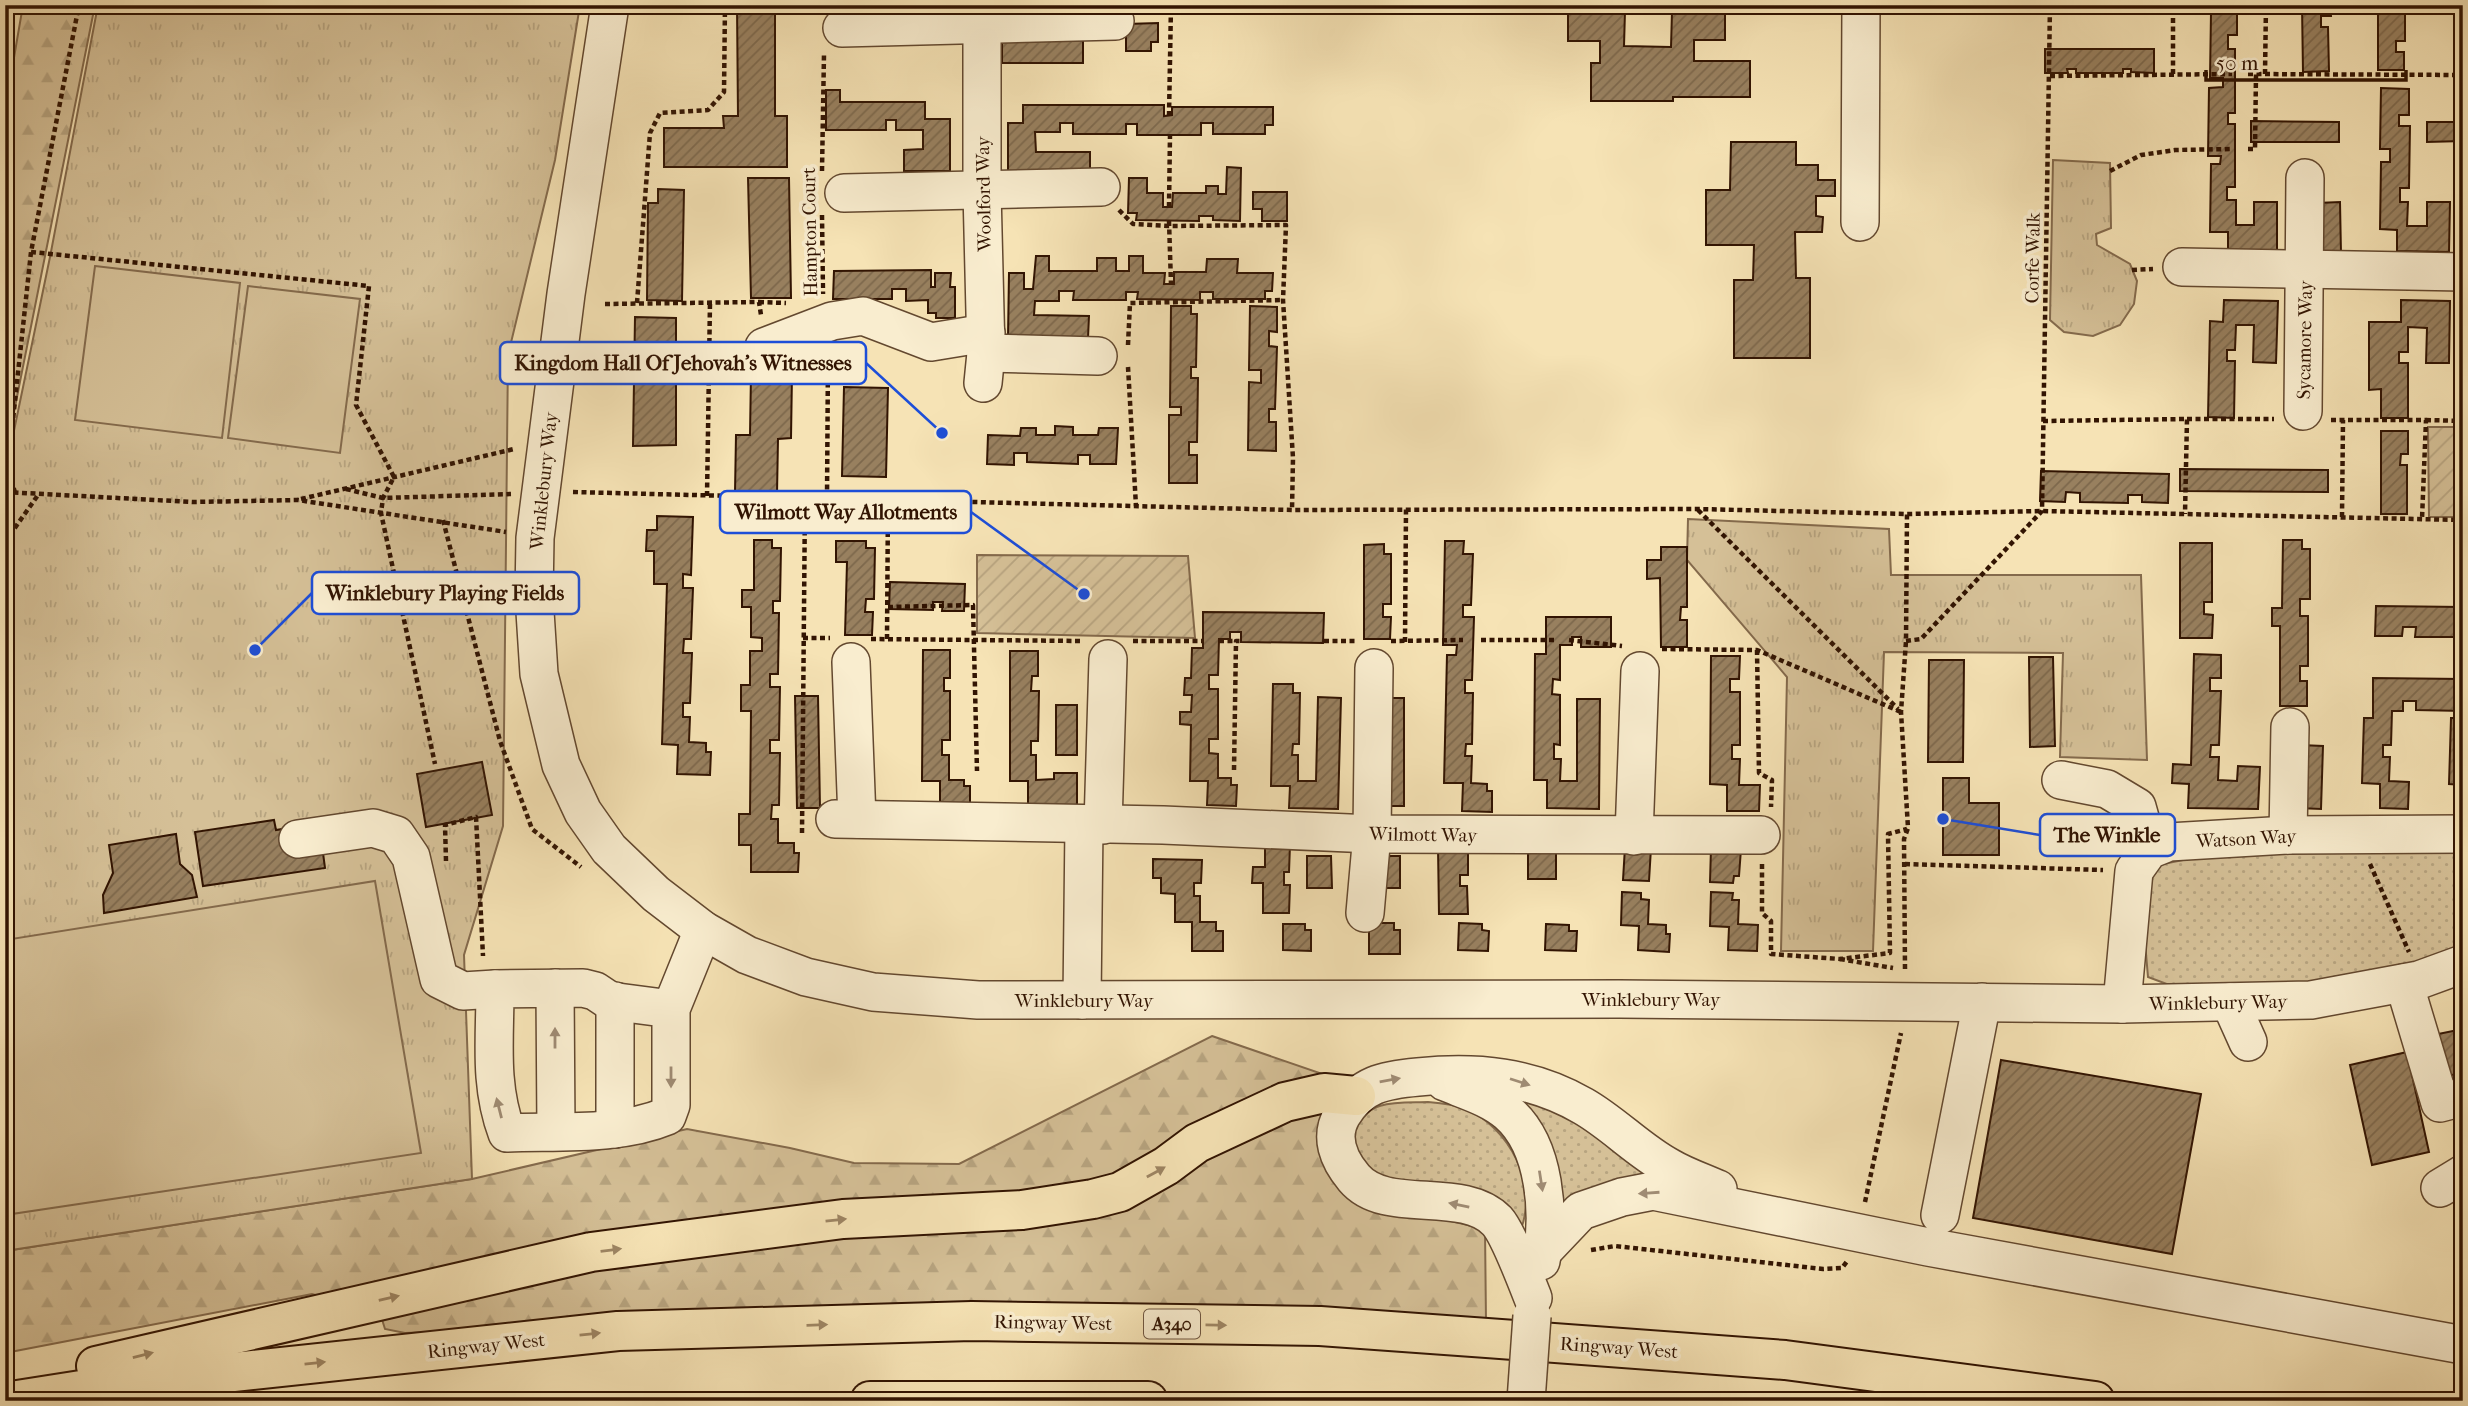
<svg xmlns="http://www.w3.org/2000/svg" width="2468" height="1406" viewBox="0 0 2468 1406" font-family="'IM FELL French Canon',serif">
<defs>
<pattern id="grass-dots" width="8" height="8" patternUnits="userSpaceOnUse" patternTransform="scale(1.75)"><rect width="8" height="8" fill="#d5c097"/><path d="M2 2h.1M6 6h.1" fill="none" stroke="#b7a480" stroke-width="1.8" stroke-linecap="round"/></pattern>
<pattern id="forest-firs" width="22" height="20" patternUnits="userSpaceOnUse" patternTransform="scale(1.75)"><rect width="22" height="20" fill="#d5c097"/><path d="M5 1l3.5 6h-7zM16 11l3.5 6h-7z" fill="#b7a480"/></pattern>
<pattern id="park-tufts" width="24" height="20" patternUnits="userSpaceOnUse" patternTransform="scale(1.75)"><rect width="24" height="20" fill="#d5c097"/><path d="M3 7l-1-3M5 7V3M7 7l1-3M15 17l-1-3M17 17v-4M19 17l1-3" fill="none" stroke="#b7a480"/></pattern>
<pattern id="garden-furrows" width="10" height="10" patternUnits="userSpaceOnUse" patternTransform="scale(1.75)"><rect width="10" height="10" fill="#d5c097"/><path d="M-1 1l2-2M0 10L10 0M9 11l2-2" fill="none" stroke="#b7a480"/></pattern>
<pattern id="building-hatch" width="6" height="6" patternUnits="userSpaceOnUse" patternTransform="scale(1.75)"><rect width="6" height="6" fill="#98805f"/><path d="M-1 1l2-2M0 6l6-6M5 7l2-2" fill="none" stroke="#7d684c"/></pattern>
</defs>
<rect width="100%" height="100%" fill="#f6e3b5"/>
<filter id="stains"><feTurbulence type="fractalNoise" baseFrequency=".00286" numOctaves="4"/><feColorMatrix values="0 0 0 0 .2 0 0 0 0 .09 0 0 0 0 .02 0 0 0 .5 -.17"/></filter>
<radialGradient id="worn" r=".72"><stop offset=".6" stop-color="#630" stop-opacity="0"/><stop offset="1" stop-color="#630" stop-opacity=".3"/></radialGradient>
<g fill="url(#grass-dots)" stroke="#846a4c" stroke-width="2">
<path d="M2463,845V945L2363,981L2172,986L2148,977L2143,919L2153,866L2208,855Z"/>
<path d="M1512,1095L1584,1123L1648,1170L1638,1186L1553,1214Z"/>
<path d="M1428,1102C1441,1103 1454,1104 1466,1109C1510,1128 1538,1184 1521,1229L1383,1179L1353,1157C1353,1148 1352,1136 1355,1129C1368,1098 1400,1103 1428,1102Z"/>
</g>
<g fill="url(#forest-firs)" stroke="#846a4c" stroke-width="2">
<path d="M23,5H95L5,457V110Z"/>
<path d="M1212,1036L1337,1079L1360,1200L1485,1229L1486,1322L1061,1306L405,1333L385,1329L380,1313L312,1294L5,1353V1251L472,1179L687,1129L790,1148L854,1163L959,1164Z"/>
</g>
<g fill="url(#park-tufts)" stroke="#846a4c" stroke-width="2">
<path d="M98,5H580L555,160L508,355L503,826L464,955L472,1179L5,1251V474L50,257Z"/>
<path d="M2053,160L2110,163L2111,228L2096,234L2097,245L2130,264L2137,281L2134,304L2120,325L2093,336L2064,332L2050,320Z"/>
<path d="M1688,519L1889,529L1891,575H2141L2147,760L2060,757L2063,653L1884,652L1873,951H1781L1787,677L1687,560Z"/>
</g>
<g fill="url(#garden-furrows)" stroke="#846a4c" stroke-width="2">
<path d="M2428,427H2463V517H2429Z"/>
<path d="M977,555L1188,556L1195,638L977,633Z"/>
</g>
<g fill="#d5c097" stroke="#846a4c" stroke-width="2">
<path d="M95,266L240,283L222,438L75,420Z"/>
<path d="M248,286L360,299L340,453L228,438Z"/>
<path d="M375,881L421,1153L5,1215V940Z"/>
</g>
<g fill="url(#building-hatch)" stroke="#321402" stroke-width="2" fill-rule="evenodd">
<path d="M737,5H775V116H787V167H664V128H724L723,116H738Z"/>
<path d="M1568,5H1725V40H1694V61H1750V97H1673V101H1591V63H1600V41H1568ZM1625,11L1672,12L1671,47L1624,46Z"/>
<path d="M2302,5H2330L2331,16H2321V27H2328L2329,71L2303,72Z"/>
<path d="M2378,5H2405V41H2396V52H2404V70H2378Z"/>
<path d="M2211,13H2237V35H2228V49H2235V113H2228V124H2235V187H2227V200H2236V225H2254V202H2277V252H2228V232H2210L2211,164H2220L2221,156H2208L2209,88L2223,87V78H2210Z"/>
<path d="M1158,23V42H1151V51H1126V24Z"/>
<rect x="1002" y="40" width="81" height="23"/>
<path d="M2045,49H2154V73L2131,72V69H2123V73H2076V69H2067L2068,73H2045Z"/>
<path d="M2381,88L2409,89V115H2399V126H2410L2409,188H2400V202H2408L2407,226H2427V202H2450L2449,252L2397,251V230L2380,229L2381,162H2390V149H2380Z"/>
<path d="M826,90H840V102H925V119H950V171H904V150L923,149V130H896V120H886V130H826Z"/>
<path d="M1023,105H1164V116L1172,115V107H1273V125H1265V134H1213V123H1201V135H1137V124H1126V134H1073V123H1060V132H1035L1036,152H1090V175H1008V123H1023Z"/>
<path d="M2251,121L2339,122V142H2251Z"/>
<path d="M2427,122H2463V141L2427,142Z"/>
<path d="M1731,142H1796V165H1818V180H1835V196H1816V216L1823,217L1822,232H1795L1796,278H1810V358H1734V280H1753L1754,245H1706V190H1730Z"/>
<path d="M1227,167L1241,168L1240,221L1213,220V216H1199V221L1136,220L1137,213H1128L1129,178H1147V193H1163V207H1172L1173,193H1206V186H1218V194H1226Z"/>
<path d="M748,178H789L791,298H751Z"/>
<path d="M658,189L684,190L682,301L647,300L648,203H658Z"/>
<path d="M1253,192H1287V221H1262V209H1253Z"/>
<path d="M2340,202L2341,254L2318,255L2317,203Z"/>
<path d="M1036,256H1049V271H1097V258H1116V271H1129V256H1143V273H1165L1164,284H1174V272H1206L1207,259H1238L1237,273H1273L1272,291H1265V299H1213V292H1200V300L1137,299L1138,292H1126V300H1073L1074,291H1059V301H1035L1034,315L1089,316L1088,338H1008L1009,273H1024V289H1033Z"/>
<path d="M931,270V287H935V273H951L950,287H955V318H936V313H928V300L906,301V289H892V299H833L834,271Z"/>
<path d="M2224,300L2278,301L2276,363L2253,362L2254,325H2236L2235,350H2227V361H2235L2234,418L2208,417L2210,321L2223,322Z"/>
<path d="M2401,300L2450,301L2449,363H2426L2427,328L2408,327V352H2399V363H2408V418H2381V389L2369,390V322H2401Z"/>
<path d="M1171,306H1191V314H1197L1196,367H1191V378H1198L1197,442H1189V455H1197V483H1169V415H1181V407H1170Z"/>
<path d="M1250,306L1277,307V332L1269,331V346L1277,347L1275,409H1269V422H1276V451L1248,450L1249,382L1261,383V370H1249Z"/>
<path d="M635,317L676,318V445L633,446Z"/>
<path d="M751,373L792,374L791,438L778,439L777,494L735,493L736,435H750Z"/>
<path d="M844,387L888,388L886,477L842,476Z"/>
<path d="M1055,426L1073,427V435H1098L1099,428H1118L1116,464H1090V455H1078V464L1027,462V453H1014V465L987,464L988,435L1020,436L1021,428H1036V435H1055Z"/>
<path d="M2381,431H2408V454H2401L2400,465H2407V514H2381Z"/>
<path d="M2180,469L2328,470V492L2180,491Z"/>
<path d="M2041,471L2169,474L2168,503L2142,502V495H2128V503L2080,502V493L2066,492L2065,502L2040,501Z"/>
<path d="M657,516L693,517L691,575L683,574V588H693L691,639H684L683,653H692L690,703H683V717H690L689,742L706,743V752H711L710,775L677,774L678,745L662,744L667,584H654V551H646L647,530H657Z"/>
<path d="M754,540H772V548H781L780,601H773V613H779L778,674H770V687H780L779,740H770V753H780L779,805H772L771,819H778V843H794V853H799L798,872H751V845H739V814H750L751,711H741V685H750V651H762V638L751,637V607H742V590H754Z"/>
<path d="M2283,540H2302V549H2310V599H2300V616H2308V666H2300V681H2307V706H2280V626H2272V608H2282Z"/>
<path d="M836,541H866V548H875L874,599H866L865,612H873L872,635H845L847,562H836Z"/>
<path d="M1445,541H1464L1463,554H1473L1471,605H1463V617H1474L1472,680H1465V693H1473L1472,744H1466L1465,756H1472L1471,783L1487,784V791H1492V812L1462,811L1463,783H1444L1447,655H1456L1457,645H1443Z"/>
<path d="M2180,543H2212V602H2204V614L2213,615L2212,638H2180Z"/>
<path d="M1384,544V554H1391V604H1383V617H1391L1390,639H1364V545Z"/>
<path d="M1661,547H1687V607H1681L1680,620H1687V647H1661L1660,578L1647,579V560H1661Z"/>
<path d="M890,582L965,584L964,611H942L943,602H933V610L889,609Z"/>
<path d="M2376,606L2463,607V637H2415L2416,627H2403L2402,636H2375Z"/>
<path d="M1203,612L1324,613L1323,643L1241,642V632H1230V639H1219L1218,675H1209V689H1218V739H1209V753L1218,754V778H1231V785H1237L1236,806L1207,805L1208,781H1190L1191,725L1180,724V712H1191L1192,695H1184L1185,678H1191L1192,648H1203Z"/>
<path d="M1546,617H1611V647H1581V637H1572V645H1560V680L1553,679L1552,694L1560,695V745L1554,744V759H1561L1560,781H1577V699H1600L1599,809L1547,808V780H1534L1535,654H1546Z"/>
<path d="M923,650H950V678H944V691H950V740H942V755H949V780H964V786H970V803H940V781H922Z"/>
<path d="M1010,651H1038V676H1032L1031,691H1039L1038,741H1031V755H1036V780L1054,779V773H1077V806L1028,805V781H1010Z"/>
<path d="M2194,654L2221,655V678H2210V691H2221L2219,745H2211L2210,757H2219L2218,780L2237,781L2238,766L2260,767L2258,809L2188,808L2189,784L2172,783L2173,764L2191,765Z"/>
<path d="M1711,656H1740L1739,679H1730V692H1740V745H1732V759H1740L1739,785H1760L1759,811H1727V785L1710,784Z"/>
<path d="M2029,657H2053L2055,746L2030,747Z"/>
<path d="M1929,660H1964L1963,762H1928Z"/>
<path d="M2373,678L2463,679V711L2416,710V701H2403V711H2392L2391,745H2383V757H2390L2389,781L2409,782L2408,809L2380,808V784L2362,783L2364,718H2373Z"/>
<path d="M1273,684H1293V693H1300L1299,744H1293L1292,755H1298V781H1316L1318,697L1341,698L1338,809L1289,808L1290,786H1271Z"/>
<path d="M795,696H818L820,808H797Z"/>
<path d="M1380,698H1404V806H1381Z"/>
<rect x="1056" y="705" width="21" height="50"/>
<path d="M2451,718H2463V785L2449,784Z"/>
<path d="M2300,745L2323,746L2321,809L2298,808Z"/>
<path d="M482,762L492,815L426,827L417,774Z"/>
<path d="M1943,778H1969V803H1999V855H1943Z"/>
<path d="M274,820L276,830L319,823L325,868L203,886L195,832Z"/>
<path d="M176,834L180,864L192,875L197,897L104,913L103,895L113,873L109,845Z"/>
<path d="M1265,845H1290L1289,872H1284V885H1290L1289,913H1263V883H1252L1253,867H1265Z"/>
<path d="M1438,847H1468V875H1460V886H1467L1468,914H1439Z"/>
<rect x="1528" y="847" width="28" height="32"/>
<path d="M1625,847L1651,848L1649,881L1623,880Z"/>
<path d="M1711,848L1741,849L1739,876H1734L1733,883L1710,882Z"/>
<path d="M1307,856H1331L1332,888H1307Z"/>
<path d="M1376,856H1400V888H1377Z"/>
<path d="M1153,859L1202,860L1201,883H1194V896H1200V922H1216V931H1223V951H1192V922H1175V894L1161,893V878H1153Z"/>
<path d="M1622,892L1641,893V899L1649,900L1648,924L1666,925V934H1670L1669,952L1638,950L1639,926L1621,925Z"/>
<path d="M1711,892L1733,893L1732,900H1739L1738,924L1758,925L1757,951L1728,950L1729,927L1710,926Z"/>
<path d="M1369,923H1394V930H1400V954H1369Z"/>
<path d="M1459,923L1482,924V930L1489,931L1488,951L1458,950Z"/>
<path d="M1283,924H1305V930H1311V951L1283,950Z"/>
<path d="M1546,924L1569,925V931H1577L1576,951L1545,950Z"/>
<path d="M2463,1029V1073L2446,1076L2438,1034Z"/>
<path d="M2407,1052L2429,1152L2372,1165L2350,1065Z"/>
<path d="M2001,1060L2201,1094L2172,1254L1973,1218Z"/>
<path d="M2463,1193V1220L2453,1198Z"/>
</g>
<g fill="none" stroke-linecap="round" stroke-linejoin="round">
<g stroke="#63482f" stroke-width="40">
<g id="minor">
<path d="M610,5L566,294L535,538L534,596L539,674L561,765L583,812L609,849L656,894L703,930L747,955L806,977L873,992L978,1000L1619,999L2122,1004L2311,1000L2419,980L2463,964"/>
<path d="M982,5V191L986,353L983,383"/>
<path d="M842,28L1115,21"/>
<path d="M844,193L1101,187"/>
<path d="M1860,222L1861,5"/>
<path d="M2182,267L2463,272"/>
<path d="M764,347L832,321L863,316L931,342L986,333"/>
<path d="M986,353L1098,356"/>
<path d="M2303,411L2305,178"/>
<path d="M851,662L857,819"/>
<path d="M2061,780L2107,789L2137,807L2149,850"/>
<path d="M835,819L1163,825L1372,834L1761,835"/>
<path d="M1103,825L1108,659"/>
<path d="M2288,835L2290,727"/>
<path d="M1634,836L1640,671"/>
<path d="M298,839L373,828L396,835L411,857L439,979L463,991L495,989"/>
<path d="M1365,913L1372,834L1374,668"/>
<path d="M2404,983L2440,1103L2463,1097"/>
<path d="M555,988L556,1131"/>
<path d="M1082,1000L1084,825"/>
<path d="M615,1001V1129"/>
<path d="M2230,1002L2248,1042"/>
<path d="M2122,1004L2134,871L2149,850L2169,842L2288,835L2463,834"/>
<path d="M671,1009L610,1001L595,991L583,988L495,989C495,1040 489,1085 507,1133C559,1131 619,1136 667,1116L671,1105V1009L703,930"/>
<path d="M1445,1082C1467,1091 1491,1098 1508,1113C1546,1146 1550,1215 1541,1261"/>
<path d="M2440,1188L2463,1174"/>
<path d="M1940,1215L1982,1002"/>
<path d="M1543,1251L1581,1211L1622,1197L1653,1191L1928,1247L2463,1345"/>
<path d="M1533,1298C1526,1280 1508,1233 1497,1221C1462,1185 1386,1216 1354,1178C1338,1159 1329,1137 1342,1115C1361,1084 1384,1080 1418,1077C1476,1071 1531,1076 1583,1106C1613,1123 1639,1151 1669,1167C1684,1176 1702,1182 1718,1189"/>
</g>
</g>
<g stroke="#321402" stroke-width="42">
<g id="major">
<path d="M96,1366L591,1252L843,1219L1022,1210L1093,1199L1120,1192L1166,1166L1197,1143L1285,1102L1324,1093L1356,1096"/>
<path d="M11,1401L113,1385L618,1331L972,1321L1320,1326L1487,1338L1785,1360L2095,1401"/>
<path d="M870,1401H1148"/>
</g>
</g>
<g stroke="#321402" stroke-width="4.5" stroke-dasharray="5 3.5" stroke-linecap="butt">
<path d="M2173,74V5"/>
<path d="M2248,74L2463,75"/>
<path d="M2265,74L2266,5"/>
<path d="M2050,76L2232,74"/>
<path d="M1169,116L1171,5"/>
<path d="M2248,149H2255L2256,74"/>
<path d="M822,171L824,54"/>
<path d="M2110,171L2141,155L2175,150L2233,149"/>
<path d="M1169,207L1170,135"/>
<path d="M1119,210L1133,224L1169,226L1286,225L1283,300L1293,458L1292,510"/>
<path d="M822,215L823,294"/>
<path d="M1169,221L1171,284"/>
<path d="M31,252L369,286L356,405L394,477L383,498L381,513L435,764"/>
<path d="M2132,270L2153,269"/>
<path d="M759,302L786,303"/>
<path d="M637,303L650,133L660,113L708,110L724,92L725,5"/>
<path d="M605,304L759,302L761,315"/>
<path d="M1128,345L1130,303L1283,300"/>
<path d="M1128,367L1136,506"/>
<path d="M2187,419H2274"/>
<path d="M2331,420H2426L2422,519"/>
<path d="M2426,420L2463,421"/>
<path d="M2043,421L2187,419L2185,514"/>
<path d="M346,489L383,498L511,494"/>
<path d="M5,492L193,502L298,500L506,532"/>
<path d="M573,492L1292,510L1697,509L1907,514L2042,511L2463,520"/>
<path d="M15,493L8,466L31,252L79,5"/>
<path d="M707,496L710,302"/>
<path d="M827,498L828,356"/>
<path d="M301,499L514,449"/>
<path d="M1698,510L1898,709"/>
<path d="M2342,517L2343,420"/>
<path d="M443,520L500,741L532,829L581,867"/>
<path d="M5,542L38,495"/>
<path d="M888,607L973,605L977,771"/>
<path d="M803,638H830"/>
<path d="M871,639L1082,641"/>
<path d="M887,639L888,500"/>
<path d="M1481,640H1555"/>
<path d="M1569,640L1622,646"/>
<path d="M1133,641H1203"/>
<path d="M1219,641H1235"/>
<path d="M1324,641H1358"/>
<path d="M1391,641L1463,640"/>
<path d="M1906,641L1921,639L2042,511L2050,5"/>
<path d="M1405,642L1406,509"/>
<path d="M1662,649L1757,650L1901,712"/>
<path d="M1757,650L1759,773L1772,780L1771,807"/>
<path d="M1234,770L1236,641H1241"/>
<path d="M802,833L805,498"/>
<path d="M446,861L445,825L476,817L483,956"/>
<path d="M1762,864V913L1771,921V954L1840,959L1890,953L1888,834L1907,829"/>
<path d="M1905,864L2103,870"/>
<path d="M2370,864L2409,952"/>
<path d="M1840,959L1893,968"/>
<path d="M1905,969L1904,839L1908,828L1901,712L1906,641L1907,514"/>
<path d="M1865,1202L1901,1033"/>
<path d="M1591,1250L1615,1246L1823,1269L1842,1268L1848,1260"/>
</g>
<use href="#minor" stroke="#f9edcf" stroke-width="37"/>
<use href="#major" stroke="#f6e3b5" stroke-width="38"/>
<g stroke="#321402" stroke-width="8">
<path id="rail" d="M5,44L12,5"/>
</g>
<use href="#rail" stroke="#f9edcf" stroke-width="5" stroke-dasharray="16" stroke-linecap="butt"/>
<g stroke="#63482f" stroke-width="40" stroke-linecap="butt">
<path id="minor-bridge" d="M1526,1401L1532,1316"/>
</g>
<use href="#minor-bridge" stroke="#f9edcf" stroke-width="37"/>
</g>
<defs><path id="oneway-solid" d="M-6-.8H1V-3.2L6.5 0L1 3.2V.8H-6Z" transform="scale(1.75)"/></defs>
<g fill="#9f8b73">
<use href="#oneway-solid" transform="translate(555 1038) rotate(-90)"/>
<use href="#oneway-solid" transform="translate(671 1077) rotate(90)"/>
<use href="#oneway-solid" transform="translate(1390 1080) rotate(-10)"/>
<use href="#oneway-solid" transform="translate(1520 1082) rotate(18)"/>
<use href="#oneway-solid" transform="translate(499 1108) rotate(-104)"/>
<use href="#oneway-solid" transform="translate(1541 1181) rotate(81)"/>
<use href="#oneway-solid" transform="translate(1649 1193) rotate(176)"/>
<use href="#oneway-solid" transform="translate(1459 1205) rotate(-168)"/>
</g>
<g fill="#9e8664">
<use href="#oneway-solid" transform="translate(1156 1172) rotate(-29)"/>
<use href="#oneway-solid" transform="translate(836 1220) rotate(-6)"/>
<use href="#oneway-solid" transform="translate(611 1250) rotate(-7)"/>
<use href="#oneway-solid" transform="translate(389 1298) rotate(-13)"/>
<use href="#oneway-solid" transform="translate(817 1325) rotate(-2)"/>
<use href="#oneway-solid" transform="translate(1216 1325) rotate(1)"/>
<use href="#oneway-solid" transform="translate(590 1334) rotate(-6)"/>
<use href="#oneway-solid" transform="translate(143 1355) rotate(-14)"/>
<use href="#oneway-solid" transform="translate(315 1363) rotate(-6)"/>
</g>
<g text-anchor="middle" stroke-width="7" stroke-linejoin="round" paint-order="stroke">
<rect fill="#f9edcf" stroke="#6e5540" stroke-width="2" x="1144" y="1309.5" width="56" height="29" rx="5"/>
<g font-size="18" font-weight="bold" fill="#321402">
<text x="1172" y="1330">A340</text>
</g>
<g font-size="19" fill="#321402" stroke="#f9edcf">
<text transform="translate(983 194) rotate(-91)" y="7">Woolford Way</text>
<text transform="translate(809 232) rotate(-91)" y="7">Hampton Court</text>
<text transform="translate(2032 258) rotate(-89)" y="7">Corfe Walk</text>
<text transform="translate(2304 340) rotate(-89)" y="7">Sycamore Way</text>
<text transform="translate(543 481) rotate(-84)" y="7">Winklebury Way</text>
<text transform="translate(1423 834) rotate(1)" y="7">Wilmott Way</text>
<text transform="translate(2246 838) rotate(-3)" y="7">Watson Way</text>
<text x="1651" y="1006">Winklebury Way</text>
<text x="1084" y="1007">Winklebury Way</text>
<text transform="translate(2218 1002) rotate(-1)" y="7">Winklebury Way</text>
<text transform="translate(1053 1322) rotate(1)" y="7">Ringway West</text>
<text transform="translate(486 1345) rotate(-6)" y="7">Ringway West</text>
<text transform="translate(1619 1347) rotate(4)" y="7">Ringway West</text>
</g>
</g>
<path fill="none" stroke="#1d4ed8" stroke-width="2.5" d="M942 433L866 363M1084 594L971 512M255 650L312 593M1943 819L2040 835"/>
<g fill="#1d4ed8" stroke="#f9edcf" stroke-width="2.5">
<circle cx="942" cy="433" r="7"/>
<circle cx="1084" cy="594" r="7"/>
<circle cx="255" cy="650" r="7"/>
<circle cx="1943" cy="819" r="7"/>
</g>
<g fill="#f9edcf" stroke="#1d4ed8" stroke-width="2.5">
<rect x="500" y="342" width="366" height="42" rx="7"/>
<rect x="720" y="491" width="251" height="42" rx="7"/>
<rect x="312" y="572" width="267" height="42" rx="7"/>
<rect x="2040" y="814" width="135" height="42" rx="7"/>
</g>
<g font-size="21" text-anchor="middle" font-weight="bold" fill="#321402">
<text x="683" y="370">Kingdom Hall Of Jehovah's Witnesses</text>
<text x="846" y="519">Wilmott Way Allotments</text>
<text x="445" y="600">Winklebury Playing Fields</text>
<text x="2107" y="842">The Winkle</text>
</g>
<rect width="2468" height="1406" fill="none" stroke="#f6e3b5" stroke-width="28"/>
<rect x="7" y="7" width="2454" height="1392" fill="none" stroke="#321402" stroke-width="3.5"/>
<rect x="14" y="14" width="2440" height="1378" fill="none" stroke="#321402" stroke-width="2"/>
<path d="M2206 70v10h200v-10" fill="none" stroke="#321402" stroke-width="3.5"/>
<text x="2216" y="70" font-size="21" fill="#321402" stroke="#f9edcf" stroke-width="5" paint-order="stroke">50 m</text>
<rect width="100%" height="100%" filter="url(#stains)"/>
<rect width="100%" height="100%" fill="url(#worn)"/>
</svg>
